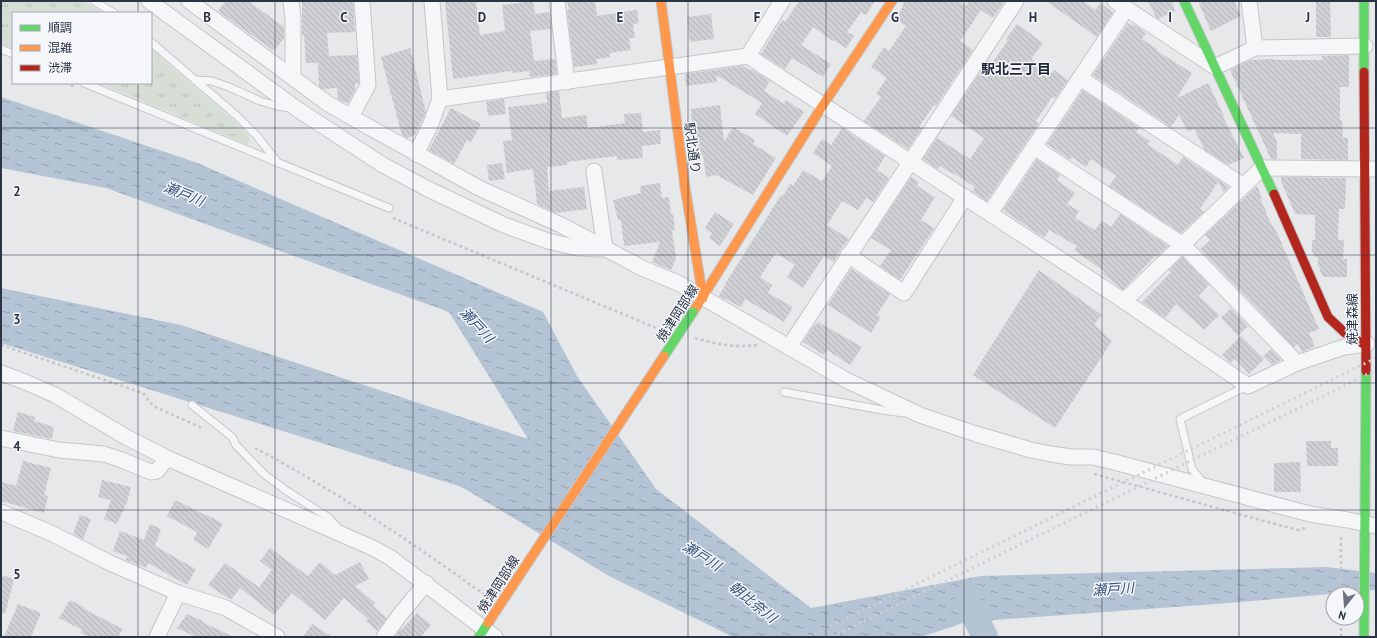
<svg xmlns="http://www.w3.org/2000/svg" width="1377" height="638" viewBox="0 0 1377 638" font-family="'PT Sans','Noto Sans JP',sans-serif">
<defs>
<pattern id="park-tufts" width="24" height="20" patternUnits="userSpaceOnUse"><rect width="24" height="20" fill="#d6ded6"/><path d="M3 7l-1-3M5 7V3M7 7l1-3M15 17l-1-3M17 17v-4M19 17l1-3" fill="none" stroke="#b8bfb9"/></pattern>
<pattern id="water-ripples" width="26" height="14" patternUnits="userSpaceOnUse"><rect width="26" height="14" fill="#b4c4d5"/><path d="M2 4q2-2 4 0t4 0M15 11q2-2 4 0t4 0" fill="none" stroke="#93a0af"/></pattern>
<pattern id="building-back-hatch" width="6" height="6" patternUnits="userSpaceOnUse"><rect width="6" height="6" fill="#ced0d3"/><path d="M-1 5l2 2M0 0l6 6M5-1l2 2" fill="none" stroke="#b1b3b6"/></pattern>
</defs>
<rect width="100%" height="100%" fill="#e6e8ea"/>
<g fill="url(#park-tufts)">
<path d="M1,1H83L104,13H13V48L1,43Z"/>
<path d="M151,49L233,120L249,136L250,139L249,143L246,144L99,83H151Z"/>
</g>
<path fill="url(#water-ripples)" d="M1,97L195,162L543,312L577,376L656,489L811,608L981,576L1327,567L1376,573V590L1229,603L966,622L921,637H733L609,576L462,487L1,343V288L181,325L528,439L449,312L106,188L1,168Z"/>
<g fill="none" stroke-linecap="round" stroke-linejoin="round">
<path stroke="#b4c4d5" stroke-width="26" d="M968,602L985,637"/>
</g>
<g fill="url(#building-back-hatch)">
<path d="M226,1H248L284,27V38L274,51L218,11Z"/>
<path d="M302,1H353L355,32L327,33L329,56L357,55L359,83L355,84V90L348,103H345L338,99L337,88L323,89L319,86L318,63H306L304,35H302Z"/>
<path d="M445,1H476L480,35L505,31L502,5L533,1L535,14L549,12L551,29L530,31L534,61L555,59L557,74L530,77L529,71L512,73V71L453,79Z"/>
<path d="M567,1H595L597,16L637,10L639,23L633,24L635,38H629L631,50L610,53V57L596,59L597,64L574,67L567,10H569Z"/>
<path d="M799,1H875L866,15L861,12L847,32L854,36L846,48L834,40L833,41L813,27L801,45L831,64L823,77L792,58L785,69L761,54L782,20L785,22Z"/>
<path d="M904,1H958L966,6L969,2L967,1H1005L993,18L981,10L960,41L973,50L936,106L934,105L919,127L922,128L908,149L864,121L881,97L876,94L887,78L871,67L884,47L889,51L906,26L895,19L902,8Z"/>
<path d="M1046,1H1082L1095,10L1100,3L1113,12L1097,37Z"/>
<path d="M1148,1H1172L1175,11L1158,19L1156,17Z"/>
<path d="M1198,1H1234L1241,16L1211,31Z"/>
<path d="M1316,1H1330L1331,37H1316Z"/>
<path d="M711,14L714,39L690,42L687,17Z"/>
<path d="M1128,23L1132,26L1133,24L1146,33L1142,39L1158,50L1157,51L1192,73L1177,98L1208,83L1224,116L1223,117L1244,158L1228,165L1205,150L1194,129L1188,132L1179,115L1171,127L1093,75Z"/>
<path d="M1017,24L1043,43L1031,59L1052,73L1054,70L1068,80L1055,99L1052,97L1036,121L1039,123L987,201L972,191L975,187L953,173V174L940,166L938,169L923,159L937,138L970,159L984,138L951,116L988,60L993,62L1008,40L1006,39Z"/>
<path d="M410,48L426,112L415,135L407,138L402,135L381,57Z"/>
<path d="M1349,55V87H1340V120H1342L1343,138H1348V160L1301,159V134L1273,133L1277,141V159H1271L1230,70L1250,60L1274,59L1275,60H1323L1322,56Z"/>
<path d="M743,66L750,70L751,69L770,81L764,91L784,104L786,100L804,112L787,136L755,114L762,103L716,75L717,82L686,86L685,74Z"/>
<path d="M1083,90L1139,128L1136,132L1150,141L1147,144L1178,165L1183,157L1229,187L1224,192L1218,182L1200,209L1204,212L1181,233L1109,186L1116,176L1091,159L1086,167L1072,157L1070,160L1047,144Z"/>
<path d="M559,91L562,118L586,115L588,128L625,123L624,114L641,113L643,132L660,130L661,144L642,146L643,158L617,160V156L567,162V165L547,167L549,191L584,187L587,209L556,213L537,204L533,169L507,173L503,141L512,140L508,107L547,103L546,93Z"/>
<path d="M504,99L506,114L488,116L486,102Z"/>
<path d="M720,105L724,142L733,127L755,140L753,144L776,158L753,195L716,175L706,177L703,155L700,156L695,122L692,123L691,109Z"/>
<path d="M451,108L481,124L471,142L467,140L454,164L429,150Z"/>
<path d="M842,128L885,156L877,170L889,178L873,202L866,198L858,210L842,201L827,225L849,239L840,250L834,262L824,256L803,288L787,277L795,265L776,253L760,277L772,285L768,293L793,307L784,322L745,299L741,307L719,296L727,281L781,195L783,196L790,184L793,186L803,170L822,181L832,166L813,153L822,139L831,145Z"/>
<path d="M1037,159L1060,175L1057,180L1075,193L1067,204L1079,211L1075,218L1095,230L1102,221L1111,227L1120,214L1168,246L1156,257L1155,256L1123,290L1103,274L1105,272L1074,250L1077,246L1049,230L1044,238L1003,210Z"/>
<path d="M502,163L505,179L489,181L487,165Z"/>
<path d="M911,177L919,182L917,186L935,197L921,220L934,228L900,280L880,266L891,250L871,238Z"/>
<path d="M1281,177L1346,178L1345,209H1339L1338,240H1344L1343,259H1347V277H1323L1318,265V257H1315L1312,251V240H1315V215L1295,214L1281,181Z"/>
<path d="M660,183L662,198L669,197L671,214H673L675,229L672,230L676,258L671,270L652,262L660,242L624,246L621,220H618L613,200L641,193L640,186Z"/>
<path d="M1257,186L1262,198L1260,199L1267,213L1266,214L1278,235L1319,329L1309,333L1315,346L1302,352L1298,344L1294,347L1200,249L1210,240L1205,235Z"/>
<path d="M715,212L734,224L720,246L709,238L712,233L705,228Z"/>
<path d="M1182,257L1209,285L1199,296L1219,315L1204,330L1176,304L1165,318L1142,302L1171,272L1169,270Z"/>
<path d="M851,269L890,294L877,315L881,317L871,333L828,305Z"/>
<path d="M1039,270L1102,315L1094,324L1112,341L1055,428L973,375Z"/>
<path d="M1231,308L1248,326L1238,336L1221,318Z"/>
<path d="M818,322L862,347L850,365L827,350L824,355L803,342L815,324L816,325Z"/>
<path d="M1241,336L1264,359L1249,374L1235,359L1230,363L1222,355Z"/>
<path d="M1271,349L1281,360L1272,365L1263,356Z"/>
<path d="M18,412L35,417L34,421L54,427L52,439L13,431Z"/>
<path d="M1306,441H1331V448H1338V466H1307Z"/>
<path d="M23,461L51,468L44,495L48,496L44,513L1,501V482L16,486Z"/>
<path d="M1300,462L1301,492H1274V463Z"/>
<path d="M102,480L131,487L127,502L117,524L104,519L111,500L98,497Z"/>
<path d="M175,500L207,516V515L223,524L208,549L193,540L197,532L167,516Z"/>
<path d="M80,515L91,519L83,539L73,534Z"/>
<path d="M150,524L161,529L155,546L196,569L187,585L148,563L146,568L126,560L127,556L113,551L120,531L144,540Z"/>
<path d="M270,548L308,576L320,562L335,575L360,562L369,579L355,586L375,603L373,606L387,618L377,631L366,621L368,619L344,598L325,620L292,593L274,615L240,588L231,600L208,585L225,563L259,587L272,570L260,561Z"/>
<path d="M1,575L14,579L5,614L1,613Z"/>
<path d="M70,600L85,608L84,609L123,629L118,637H90L81,633L82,630L59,618Z"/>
<path d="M18,604L41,613L31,637H4Z"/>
<path d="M417,613L431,625L421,637H395L400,629L401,630Z"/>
<path d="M187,614L203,621L202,622L234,637H196L177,628Z"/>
<path d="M312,624L332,637H303Z"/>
</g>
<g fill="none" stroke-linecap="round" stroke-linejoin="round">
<g stroke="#c4c6c8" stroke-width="9">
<g id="lane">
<path d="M94,1L114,13"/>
<path d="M151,42L237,116L257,136L278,163"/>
<path d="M1,49L13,54"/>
<path d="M195,80L212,81L229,87L260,101L277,106L291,108"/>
<path d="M84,83L389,208"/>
<path d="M784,392L882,410L904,413"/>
<path d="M192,405L232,437L236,445L264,474L287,491L329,518L339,529"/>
<path d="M1204,484L1192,469L1180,419L1247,386"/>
</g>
</g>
<g stroke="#c4c6c8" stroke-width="17">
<g id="street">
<path d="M149,1L297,109L383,165L428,189L504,225L548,241L578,248L600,249"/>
<path d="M189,1L327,103L351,117L479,188L561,225L644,269L678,283L846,380L920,415L976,434L1031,450L1051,454L1071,457H1093L1114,462L1310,514L1348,520L1376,526"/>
<path d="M291,1L293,18V77"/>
<path d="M557,1L567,82"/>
<path d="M1115,1L1215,67L1255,48L1365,46"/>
<path d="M1249,1L1255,48"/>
<path d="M748,56L782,1"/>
<path d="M1080,78L1244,186"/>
<path d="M440,99L748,56L1124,301L1248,386L1297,363L1344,347L1367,344"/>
<path d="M351,117L368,85L362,1"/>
<path d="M1034,147L1183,245L1297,363"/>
<path d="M416,154L430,126L440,99L432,1"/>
<path d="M594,171L605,249"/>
<path d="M990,213L1126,9"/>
<path d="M848,255L904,293L965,197"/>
<path d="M1124,301L1262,168L1376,169"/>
<path d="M789,347L1016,1"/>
<path d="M1,373L23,381L55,395L126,437L167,458L373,548L391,558L495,637"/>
<path d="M1,438L59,450L104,454L119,459L151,472L157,471L167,458"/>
<path d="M1,512L51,533L108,562L178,593L226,608L277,637"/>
<path d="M157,637L178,593"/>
<path d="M384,637L399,616L426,583"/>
</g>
</g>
<g stroke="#c4c6c8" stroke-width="11">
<g id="fast">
<path d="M1184,1L1274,194"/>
<path d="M1364,1V72"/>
<path d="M479,637L488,623"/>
<path d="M1364,637L1366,371"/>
</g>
</g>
<g stroke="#c4c6c8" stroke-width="11">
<g id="slow">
<path d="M661,1L685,187L703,298"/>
<path d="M693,312L823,105L892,1"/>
</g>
</g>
<g stroke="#c4c6c8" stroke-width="11">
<g id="jam">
<path d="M1364,72L1366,371"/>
<path d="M1274,194L1328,317L1345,333L1365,345"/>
</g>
</g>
<g stroke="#c5c6ca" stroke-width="2.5" stroke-dasharray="3 3" stroke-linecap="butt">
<path d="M65,83L76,87"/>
<path d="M393,218L661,330"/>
<path d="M695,338C715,344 736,348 757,345"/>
<path d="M1,345L143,393L153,406L202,428"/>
<path d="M255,448C336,491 411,542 485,595"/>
<path d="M1094,474L1271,523L1299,530L1305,528"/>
<path d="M1341,594V535"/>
<path d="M1341,637V618"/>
</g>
<use href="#lane" stroke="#f5f6f7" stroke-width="7"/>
<use href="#street" stroke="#f5f6f7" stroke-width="15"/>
<use href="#fast" stroke="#63d668" stroke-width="9"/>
<use href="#slow" stroke="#ff974d" stroke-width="9"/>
<use href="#jam" stroke="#b3261e" stroke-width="9"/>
<g stroke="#cecfd2" stroke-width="3" stroke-dasharray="2 4" stroke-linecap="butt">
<path d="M809,637L1376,358"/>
<path d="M832,637L1376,370"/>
</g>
<g stroke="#c4c6c8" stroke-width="11" stroke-linecap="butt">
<path id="fast-bridge" d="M664,356L693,312"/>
</g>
<g stroke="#c4c6c8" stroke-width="11" stroke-linecap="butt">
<path id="slow-bridge" d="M488,623L664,356"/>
</g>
<use href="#fast-bridge" stroke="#63d668" stroke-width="9"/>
<use href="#slow-bridge" stroke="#ff974d" stroke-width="9"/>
</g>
<path fill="none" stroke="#2b3445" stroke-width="1" stroke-opacity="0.55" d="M138,1V13M275,1V637M413,1V637M551,1V637M688,1V637M826,1V637M964,1V637M1102,1V637M1239,1V637M138,83V637M1,128H1376M1,255H1376M1,383H1376M1,510H1376"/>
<g text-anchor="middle" stroke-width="3" stroke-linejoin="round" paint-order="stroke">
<g font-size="13" fill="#2b3445" stroke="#f4f6f9">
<text transform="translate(693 148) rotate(82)" y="5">駅北通り</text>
<text transform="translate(677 313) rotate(-57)" y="5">焼津岡部線</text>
<text transform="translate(1352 319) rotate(-90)" y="5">焼津森線</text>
<text transform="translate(498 584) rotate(-57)" y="5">焼津岡部線</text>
</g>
<g font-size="14" font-weight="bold" fill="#1d2536" stroke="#f4f6f9">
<text x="1016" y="74">駅北三丁目</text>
</g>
<g font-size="14" font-style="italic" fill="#34527a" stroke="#f4f6f9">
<text transform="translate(184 194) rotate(22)" y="5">瀬戸川</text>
<text transform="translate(477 325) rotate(47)" y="5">瀬戸川</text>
<text transform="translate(702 556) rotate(32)" y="5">瀬戸川</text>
<text transform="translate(1113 589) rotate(-4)" y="5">瀬戸川</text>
<text transform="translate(753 602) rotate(39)" y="5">朝比奈川</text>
</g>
</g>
<g font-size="13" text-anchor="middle" font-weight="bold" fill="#2b3445" stroke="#f4f6f9" stroke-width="3" stroke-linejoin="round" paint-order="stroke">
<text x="207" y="22">B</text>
<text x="344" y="22">C</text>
<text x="482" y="22">D</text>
<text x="620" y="22">E</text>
<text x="757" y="22">F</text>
<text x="895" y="22">G</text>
<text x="1033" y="22">H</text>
<text x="1170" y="22">I</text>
<text x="1308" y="22">J</text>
<text x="17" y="196">2</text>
<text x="17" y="324">3</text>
<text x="17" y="451">4</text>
<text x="17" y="579">5</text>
</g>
<rect width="1377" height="638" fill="none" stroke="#2b3445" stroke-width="4"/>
<rect x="12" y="12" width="140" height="72" fill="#f4f6f9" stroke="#a4a8b1"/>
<rect x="20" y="25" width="20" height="6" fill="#63d668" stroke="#a4a8b1"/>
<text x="48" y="32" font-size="12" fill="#2b3445">順調</text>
<rect x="20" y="45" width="20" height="6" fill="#ff974d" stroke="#a4a8b1"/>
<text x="48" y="52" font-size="12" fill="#2b3445">混雑</text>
<rect x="20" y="65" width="20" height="6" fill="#b3261e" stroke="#a4a8b1"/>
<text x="48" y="72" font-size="12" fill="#2b3445">渋滞</text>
<g transform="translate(1345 606) rotate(197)"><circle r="19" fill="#f4f6f9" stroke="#a4a8b1"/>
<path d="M0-3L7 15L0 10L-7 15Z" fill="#6c737f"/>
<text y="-6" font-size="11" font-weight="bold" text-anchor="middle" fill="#2b3445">N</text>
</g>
</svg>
